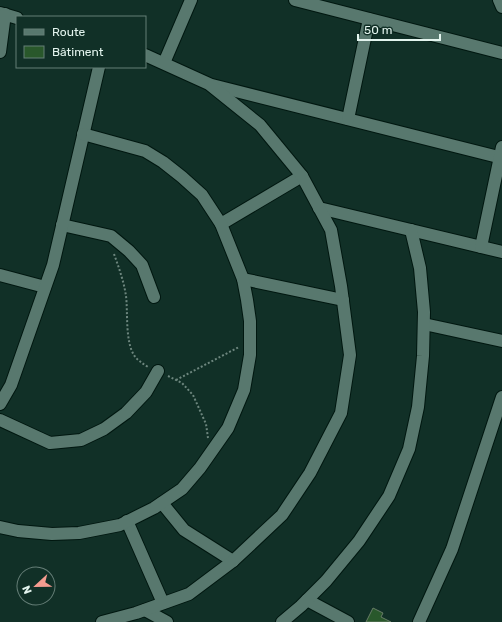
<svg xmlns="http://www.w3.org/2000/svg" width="502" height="622" viewBox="0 0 502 622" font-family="Rubik,sans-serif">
<rect width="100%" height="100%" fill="#113027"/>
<path fill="#29582b" stroke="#677c67" d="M373,608L383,613L381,617L391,622H366Z"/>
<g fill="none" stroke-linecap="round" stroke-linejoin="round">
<g stroke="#001710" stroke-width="14">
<g id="minor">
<path d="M295,0L502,53"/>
<path d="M499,0L502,7"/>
<path d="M0,13L17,18"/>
<path d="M0,52L5,14"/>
<path d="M164,63L191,0"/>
<path d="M212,85L502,158"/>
<path d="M348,119L369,19"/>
<path d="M319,208L502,252"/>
<path d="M221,224L302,176"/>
<path d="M62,225L111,236L129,251L142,265L154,297"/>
<path d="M481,247L502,147"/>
<path d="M0,275L45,287"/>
<path d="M243,279L343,300"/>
<path d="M424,324L502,341"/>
<path d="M0,404L11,385L53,265L99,67"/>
<path d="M0,420L50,443L81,440L104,429L126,413L146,392L158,371"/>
<path d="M162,503L184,530L233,561"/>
<path d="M127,521L163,603"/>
<path d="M0,527L18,531L52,534L79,533L120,525L154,508L182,489L200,468L228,428L244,390L250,355V321L247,300L243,279L221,224L202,195L182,177L163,162L145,151L83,134"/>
<path d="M307,600L348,622"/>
<path d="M145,610L167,622"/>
<path d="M102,622L136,613L189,594L233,561L282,515L310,473L341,413L350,355L341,286L331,230L302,176L260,125L209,84L145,55"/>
<path d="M282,622L301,606L326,581L359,541L389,496L409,449L418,407L423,356L424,312L420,268L411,230"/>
<path d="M419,622L452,549L502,397"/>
</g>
</g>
<g stroke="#6d867e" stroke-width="2" stroke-dasharray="2 2" stroke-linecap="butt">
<path d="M114,254C119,268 124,282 126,296C128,312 125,341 134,355C137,360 142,363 148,367"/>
<path d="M168,376L182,383L193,395L206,424L208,438"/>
<path d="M176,380L239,347"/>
</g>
<use href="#minor" stroke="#58786e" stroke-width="12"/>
</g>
<rect x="16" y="16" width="130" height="52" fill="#113027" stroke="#657e77"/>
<rect x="24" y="29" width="20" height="6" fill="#58786e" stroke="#657e77"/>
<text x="52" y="36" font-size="12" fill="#e3f4ee">Route</text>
<rect x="24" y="46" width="20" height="12" fill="#29582b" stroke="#657e77"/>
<text x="52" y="56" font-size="12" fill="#e3f4ee">Bâtiment</text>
<g transform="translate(36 586) rotate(248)"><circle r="19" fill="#113027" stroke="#657e77"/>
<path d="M0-3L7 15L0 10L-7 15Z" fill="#f59c90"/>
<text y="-6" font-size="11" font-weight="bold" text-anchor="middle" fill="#e3f4ee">N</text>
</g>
<path d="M358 34v6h82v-6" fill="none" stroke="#e3f4ee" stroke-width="2"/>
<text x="364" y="34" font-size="12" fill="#e3f4ee" stroke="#113027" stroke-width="3" paint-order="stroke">50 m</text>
</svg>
